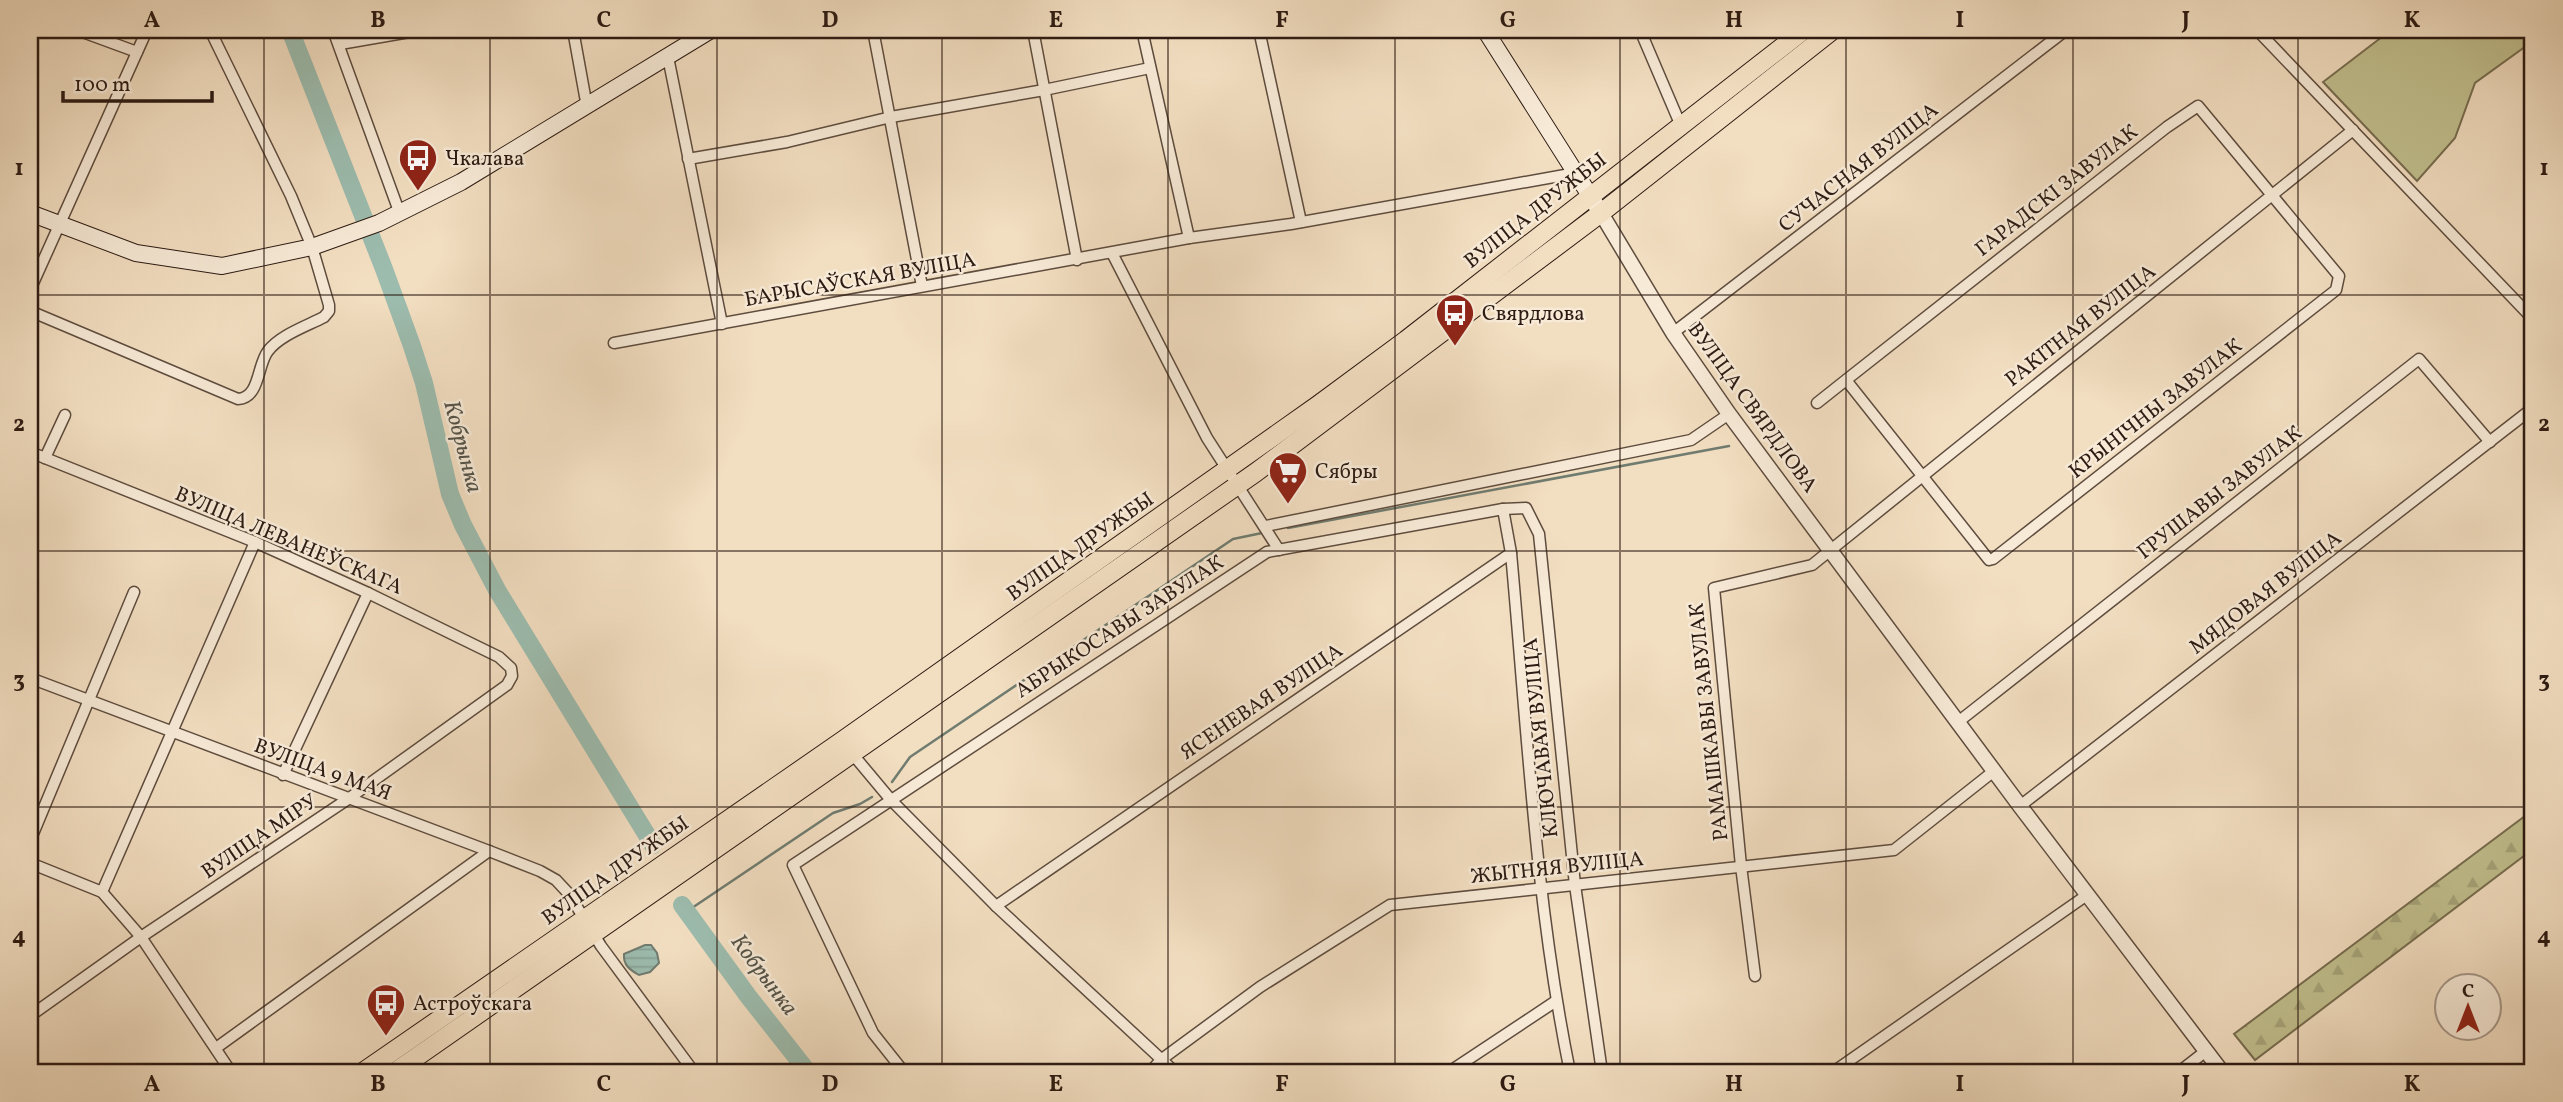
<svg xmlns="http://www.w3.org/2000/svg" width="2563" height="1102" viewBox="0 0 2563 1102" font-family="Vollkorn,serif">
<defs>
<pattern id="forest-firs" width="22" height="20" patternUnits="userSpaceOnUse" patternTransform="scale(1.75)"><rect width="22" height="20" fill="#c1bf8e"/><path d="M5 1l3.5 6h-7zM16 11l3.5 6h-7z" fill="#a6a47a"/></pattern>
<pattern id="water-rules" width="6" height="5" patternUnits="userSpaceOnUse" patternTransform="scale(1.75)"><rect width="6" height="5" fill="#9cbcae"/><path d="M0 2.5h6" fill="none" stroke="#87a195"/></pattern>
</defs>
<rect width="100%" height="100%" fill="#f2dec1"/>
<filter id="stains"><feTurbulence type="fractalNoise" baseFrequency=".00286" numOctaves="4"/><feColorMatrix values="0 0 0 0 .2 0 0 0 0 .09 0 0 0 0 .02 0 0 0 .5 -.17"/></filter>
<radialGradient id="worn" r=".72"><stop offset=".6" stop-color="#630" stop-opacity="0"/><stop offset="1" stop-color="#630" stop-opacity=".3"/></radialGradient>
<path fill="#c1bf8e" stroke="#776d50" stroke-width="2" d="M2391,30H2533V41L2475,83L2455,138L2417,181L2323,82Z"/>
<path fill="url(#forest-firs)" stroke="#776d50" stroke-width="2" d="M2533,810V849L2255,1060L2234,1034Z"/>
<path fill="url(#water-rules)" stroke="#707c70" stroke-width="2" d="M645,945H651L657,953L659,963L650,972L639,975C630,970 623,965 624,954Z"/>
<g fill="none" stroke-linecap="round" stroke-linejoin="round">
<g stroke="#707c70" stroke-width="2.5">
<path d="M1288,528L1729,446"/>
<path d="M892,782L910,757L1233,539L1262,533"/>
<path d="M686,912L833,813L860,804L872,797"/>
</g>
<g stroke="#9cbcae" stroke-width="18">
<path d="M290,30L384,269L412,346L424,383L450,494L463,525L497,590L653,845"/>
<path d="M682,905L748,996L808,1072"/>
</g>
<g stroke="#5e4c3e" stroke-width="13">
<g id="minor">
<path d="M77,30L137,52"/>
<path d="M333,30L400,214"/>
<path d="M573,30L587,107"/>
<path d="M873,30L922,286"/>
<path d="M1033,30L1077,260"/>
<path d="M1142,30L1189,238"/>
<path d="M1259,30L1301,222"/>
<path d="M1640,30L1681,126"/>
<path d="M2257,30L2533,319"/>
<path d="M340,44L421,30"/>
<path d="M668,57L722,324"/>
<path d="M688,159L787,142L891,117L1044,90L1150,68"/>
<path d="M1112,253L1207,438L1279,550"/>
<path d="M30,290L147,30"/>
<path d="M30,311L238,399C260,398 257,365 268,351C280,335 307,326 324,317L329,311V305L312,247L291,196L210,30"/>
<path d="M1673,333L2066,30"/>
<path d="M614,343L1189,238L1291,224L1576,173"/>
<path d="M1817,403L1846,380L2167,127L2198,106L2339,276L2336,290L1993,559L1989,560L1846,380"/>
<path d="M30,452L255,542L368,593L499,657L511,668L512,676L507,685L348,799L141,937L30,1016"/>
<path d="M45,458L65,415"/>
<path d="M1266,526L1691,440L1729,414"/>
<path d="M1511,553C1527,726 1535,901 1570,1072"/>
<path d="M30,678L489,851L540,871L556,880L569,894L601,946L694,1072"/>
<path d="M1958,722L2419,359L2490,442"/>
<path d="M850,751L891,800L996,906L1175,1072"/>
<path d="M283,775L368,593"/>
<path d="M2020,806L2533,408"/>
<path d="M30,841L134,592"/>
<path d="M30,863L102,892L141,937L231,1072"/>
<path d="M102,892L255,542"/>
<path d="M996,906L1511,553L1503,509"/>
<path d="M1755,976L1741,866L1714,588L1812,565L2353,130"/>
<path d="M216,1048L489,851"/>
<path d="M904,1072L873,1033L793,865L1267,552L1503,509L1526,508L1539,534L1575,885L1602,1072"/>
<path d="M1150,1072L1162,1059L1260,987L1390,905L1894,850L1994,771"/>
<path d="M1449,1072L1556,1001"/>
<path d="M1833,1072L2087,895"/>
<path d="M2179,1072L2206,1051"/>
</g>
</g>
<g stroke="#5e4c3e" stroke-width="17">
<path id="tertiary" d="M1601,213L1673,333L1729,414L2020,806L2222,1072"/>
</g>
<g stroke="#2d1b13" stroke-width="18">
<g id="secondary">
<path d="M1485,30L1601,213"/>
<path d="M30,213L136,253L222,266L312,247L379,223L461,182L711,30"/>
</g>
</g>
<g stroke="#2d1b13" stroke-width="20">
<g id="primary">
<path d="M363,1072L842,741L1318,405L1406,340L1804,30"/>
<path d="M395,1072L1255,473L1601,213L1833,30"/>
</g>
</g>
<use href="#minor" stroke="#f7ead7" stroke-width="10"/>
<use href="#tertiary" stroke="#f7ead7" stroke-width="14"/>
<use href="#secondary" stroke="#f7ead7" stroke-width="16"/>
<use href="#primary" stroke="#f2dec1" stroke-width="18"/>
</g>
<path fill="none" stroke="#2d1b13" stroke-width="2" stroke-opacity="0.55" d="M264,30V1072M490,30V1072M717,30V1072M942,30V1072M1168,30V1072M1395,30V1072M1620,30V1072M1846,30V1072M2073,30V1072M2298,30V1072M30,295H2533M30,551H2533M30,807H2533"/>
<defs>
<g id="bus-pin" transform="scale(2.0125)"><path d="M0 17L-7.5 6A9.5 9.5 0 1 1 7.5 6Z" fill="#8f2418" stroke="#f7ead7"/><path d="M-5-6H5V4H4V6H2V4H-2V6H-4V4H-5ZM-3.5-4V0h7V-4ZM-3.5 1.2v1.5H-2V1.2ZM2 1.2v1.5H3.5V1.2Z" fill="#fff"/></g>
<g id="supermarket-pin" transform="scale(2.0125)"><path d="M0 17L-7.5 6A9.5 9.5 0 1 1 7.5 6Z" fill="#8f2418" stroke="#f7ead7"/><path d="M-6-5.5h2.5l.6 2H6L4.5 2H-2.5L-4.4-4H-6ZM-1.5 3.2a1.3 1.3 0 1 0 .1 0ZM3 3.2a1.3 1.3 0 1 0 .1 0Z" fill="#fff"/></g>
</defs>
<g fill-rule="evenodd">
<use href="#bus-pin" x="418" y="158"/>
<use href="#bus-pin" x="1455" y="313"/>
<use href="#supermarket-pin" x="1288" y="471"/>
<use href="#bus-pin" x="386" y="1003"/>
</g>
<g text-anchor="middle" stroke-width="5" stroke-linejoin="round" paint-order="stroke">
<g font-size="21" fill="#2d1b13" stroke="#f7ead7" text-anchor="start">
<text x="445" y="165">Чкалава</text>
<text x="1482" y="320">Свярдлова</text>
<text x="1315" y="478">Сябры</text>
<text x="413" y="1010">Астроўскага</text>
</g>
<g font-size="21" fill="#2d1b13" stroke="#f7ead7">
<text transform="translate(1858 167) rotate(-38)" y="7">СУЧАСНАЯ ВУЛІЦА</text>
<text transform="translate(2056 190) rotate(-38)" y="7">ГАРАДСКІ ЗАВУЛАК</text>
<text transform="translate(1535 210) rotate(-38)" y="7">ВУЛІЦА ДРУЖБЫ</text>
<text transform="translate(860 279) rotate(-10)" y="7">БАРЫСАЎСКАЯ ВУЛІЦА</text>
<text transform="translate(2080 325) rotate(-38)" y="7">РАКІТНАЯ ВУЛІЦА</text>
<text transform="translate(1753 407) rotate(54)" y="7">ВУЛІЦА СВЯРДЛОВА</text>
<text transform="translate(2155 408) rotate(-38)" y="7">КРЫНІЧНЫ ЗАВУЛАК</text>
<text transform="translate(2219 492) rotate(-38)" y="7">ГРУШАВЫ ЗАВУЛАК</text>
<text transform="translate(289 540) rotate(23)" y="7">ВУЛІЦА ЛЕВАНЕЎСКАГА</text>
<text transform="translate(1080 546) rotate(-35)" y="7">ВУЛІЦА ДРУЖБЫ</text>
<text transform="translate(2265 592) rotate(-38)" y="7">МЯДОВАЯ ВУЛІЦА</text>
<text transform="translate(1119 626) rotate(-33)" y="7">АБРЫКОСАВЫ ЗАВУЛАК</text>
<text transform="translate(1261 701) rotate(-34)" y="7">ЯСЕНЕВАЯ ВУЛІЦА</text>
<text transform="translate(1708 722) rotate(-96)" y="7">РАМАШКАВЫ ЗАВУЛАК</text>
<text transform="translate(1540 738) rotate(-96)" y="7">КЛЮЧАВАЯ ВУЛІЦА</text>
<text transform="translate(323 769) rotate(20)" y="7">ВУЛІЦА 9 МАЯ</text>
<text transform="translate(259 836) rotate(-34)" y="7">ВУЛІЦА МІРУ</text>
<text transform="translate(1557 867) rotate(-6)" y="7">ЖЫТНЯЯ ВУЛІЦА</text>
<text transform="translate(615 870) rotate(-35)" y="7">ВУЛІЦА ДРУЖБЫ</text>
</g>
<g font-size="23" font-style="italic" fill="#545349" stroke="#f7ead7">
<text transform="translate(464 446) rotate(75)" y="8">Кобрынка</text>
<text transform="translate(765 974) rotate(53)" y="8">Кобрынка</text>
</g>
</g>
<rect width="2563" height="1102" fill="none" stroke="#f2dec1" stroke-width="77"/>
<g transform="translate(2468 1007)"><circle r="33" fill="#f7ead7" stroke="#a69789" stroke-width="2"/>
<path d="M0-5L12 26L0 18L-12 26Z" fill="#8f2418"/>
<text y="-10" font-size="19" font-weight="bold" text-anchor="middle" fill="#2d1b13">С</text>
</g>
<path d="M63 91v10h149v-10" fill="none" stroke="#2d1b13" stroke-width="3.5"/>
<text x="74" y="91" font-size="21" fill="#2d1b13" stroke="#f7ead7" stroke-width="5" paint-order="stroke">100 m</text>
<rect x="38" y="38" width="2486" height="1026" fill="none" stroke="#2d1b13" stroke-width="2.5"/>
<g font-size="23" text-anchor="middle" font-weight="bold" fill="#2d1b13">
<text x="152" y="27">A</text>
<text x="378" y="27">B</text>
<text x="604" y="27">C</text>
<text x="830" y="27">D</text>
<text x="1056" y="27">E</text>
<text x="1282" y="27">F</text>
<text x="1508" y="27">G</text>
<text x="1734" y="27">H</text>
<text x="1960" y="27">I</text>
<text x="2186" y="27">J</text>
<text x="2412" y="27">K</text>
<text x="19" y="175">1</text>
<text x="2544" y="175">1</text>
<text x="19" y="431">2</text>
<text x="2544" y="431">2</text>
<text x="19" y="687">3</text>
<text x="2544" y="687">3</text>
<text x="19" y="943">4</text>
<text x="2544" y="943">4</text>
<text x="152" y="1091">A</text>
<text x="378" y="1091">B</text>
<text x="604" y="1091">C</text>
<text x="830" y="1091">D</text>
<text x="1056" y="1091">E</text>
<text x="1282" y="1091">F</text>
<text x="1508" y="1091">G</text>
<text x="1734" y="1091">H</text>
<text x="1960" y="1091">I</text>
<text x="2186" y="1091">J</text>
<text x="2412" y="1091">K</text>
</g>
<rect width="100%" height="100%" filter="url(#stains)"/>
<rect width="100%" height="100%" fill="url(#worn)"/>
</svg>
